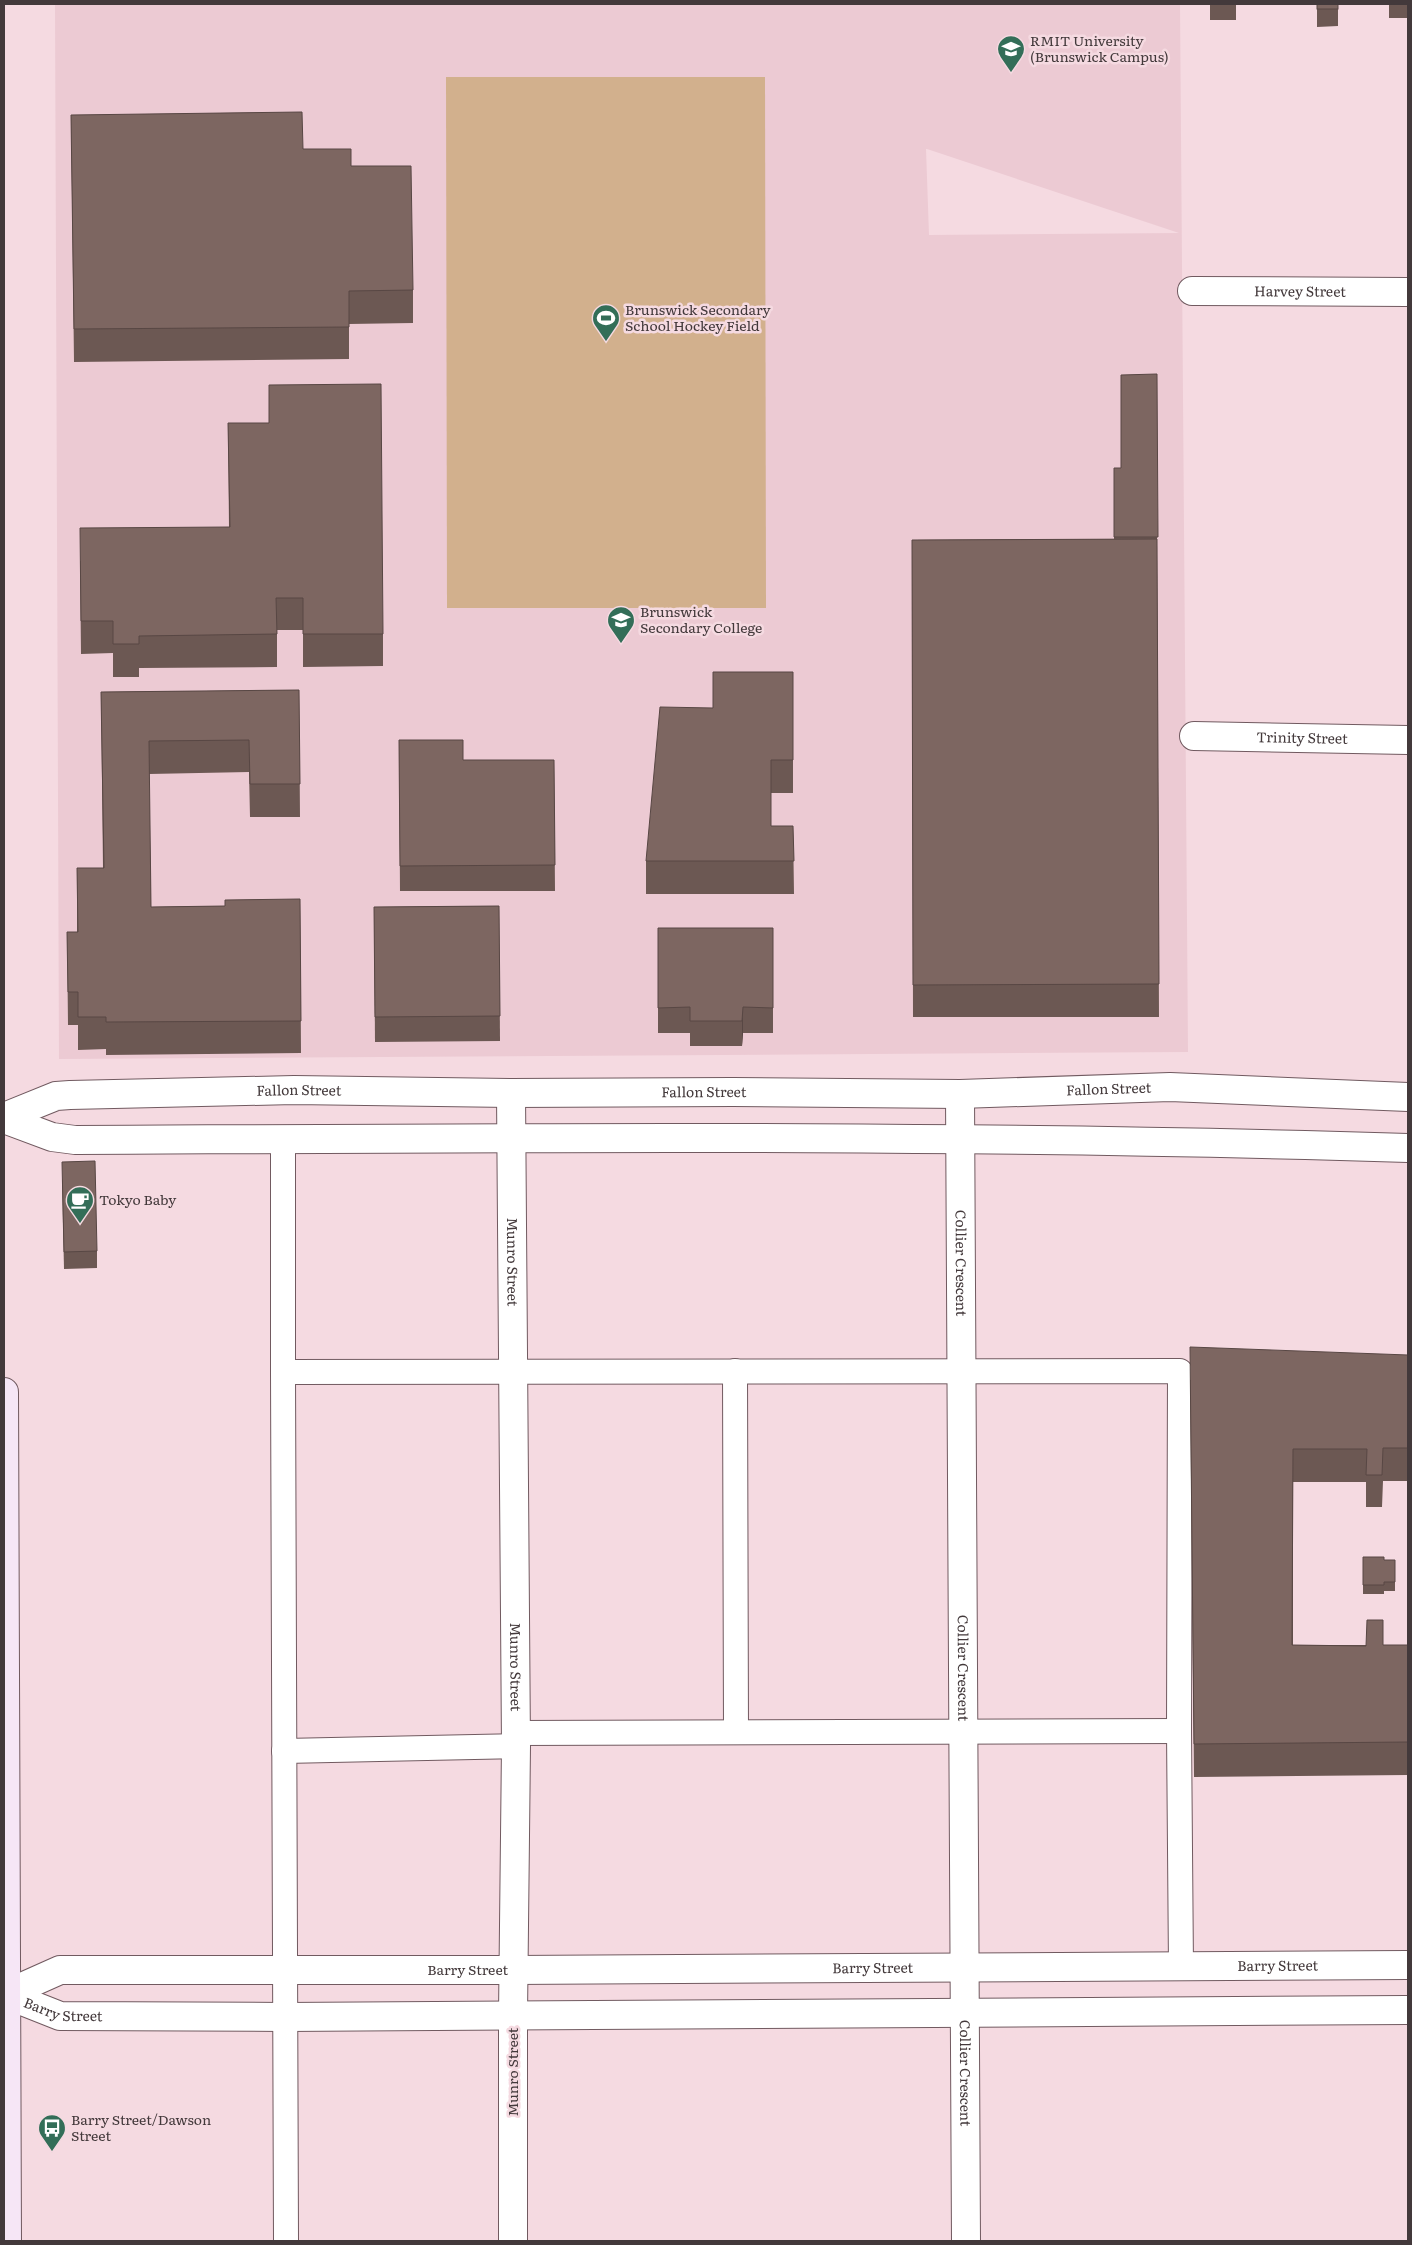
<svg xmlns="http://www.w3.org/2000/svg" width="1412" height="2245" viewBox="0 0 1412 2245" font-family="Literata,serif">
<rect width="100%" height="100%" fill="#f5dae1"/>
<path fill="#eccad3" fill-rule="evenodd" d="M55,4H1180L1188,1052L59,1059ZM926,149H927L1179,233L929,235Z"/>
<path fill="#d2b08d" d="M446,77H765L766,608H447Z"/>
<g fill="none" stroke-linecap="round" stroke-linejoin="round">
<g stroke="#715a60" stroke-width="26">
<g id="lane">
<path d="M735,1371L736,1732"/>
<path d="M283,1372V1139"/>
<path d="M515,1733L1179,1731"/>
<path d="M284,1751L516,1746"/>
<path d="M286,2241L283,1372L1180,1371L1179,1731L1181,1967"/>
</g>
</g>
<g stroke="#715a60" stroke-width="30">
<g id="street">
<path id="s1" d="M1192,291L1408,292"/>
<path id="s2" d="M1194,736L1408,740"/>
<path id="s3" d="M511,1093L516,1746L513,2016V2241"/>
<path id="s4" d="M960,1094L966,2241"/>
<path id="s5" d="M4,1117L56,1096L70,1095L294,1090L511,1093L733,1092L960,1094L1170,1087L1408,1097"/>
<path d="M4,1119L52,1137L75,1140C519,1138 964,1134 1408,1148"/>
<path id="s6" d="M4,1995L60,1970H513L1408,1965"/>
<path id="s7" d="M7,1995L60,2016L285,2017L1408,2010"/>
</g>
</g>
<g stroke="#715a60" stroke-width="30">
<path id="secondary" d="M4,1392L7,2241"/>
</g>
<use href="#lane" stroke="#fff" stroke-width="24"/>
<use href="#street" stroke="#fff" stroke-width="28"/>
<use href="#secondary" stroke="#f6e6f6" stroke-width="28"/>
</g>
<g fill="#6c5853">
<rect x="1210" y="4" width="26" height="16"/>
<path d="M1317,4H1338V26L1317,27Z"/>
<rect x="1389" y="4" width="19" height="14"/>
<path d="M71,115L303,149L351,166L413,290V323L349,324V359L74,362Z"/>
<path d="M1157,374V554L1159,1017H913L912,540L1114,539V468H1121Z"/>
<path d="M228,423L383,634V666L303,667V630H277V667L139,668V677H113V653L81,654L80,561L229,527Z"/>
<path d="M793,672V793H771V826H793L794,894H646V861L713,708Z"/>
<path d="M299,690L300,817H250L249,772L149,774L151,907L225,906L300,899L301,1053L106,1055V1049L78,1050V1025H68L67,932H77V868H103L101,692Z"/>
<path d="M399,740L463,760H554L555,891H400Z"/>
<path d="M499,906L500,1041L375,1042L374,907Z"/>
<path d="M658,928H773V1033H743L742,1046H690V1033H658Z"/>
<path d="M62,1179L97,1251V1268L64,1269Z"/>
<path d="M1408,1355V1481H1383L1382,1507H1366V1482H1293V1645H1408V1775L1194,1777L1190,1380Z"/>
<path d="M1363,1557L1384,1560H1395V1591H1384V1594H1363Z"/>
</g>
<path fill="#584744" d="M743,1007V1033L742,1046V1021Z"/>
<g fill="#7d6661" stroke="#584744">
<rect x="1317" y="4" width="21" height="5"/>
<path d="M302,112L303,149H351V166H411L413,290L349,291V327L74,329L71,115Z"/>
<path d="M1157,374L1158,537H1114V468H1121V375Z"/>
<path d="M381,384L383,634H303V598H276L277,634L139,636V644H113V621H81L80,528L230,527L228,423H269V385Z"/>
<path d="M1157,539L1159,984L913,985L912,540Z"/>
<path d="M713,672H793V760H771V826H793L794,861H646L660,707L713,708Z"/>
<path d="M299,690L300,784H250L249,740L149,741L151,907L225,906V900L300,899L301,1021L106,1022V1017H78V992H68L67,932H78L77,868H104L101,692Z"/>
<path d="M399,740H463V760H554L555,865L400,866Z"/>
<path d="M499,906L500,1016L375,1017L374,907Z"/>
<path d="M658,928H773V1008L743,1007L742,1021H690V1007L658,1008Z"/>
<path d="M95,1161L97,1251L64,1252L62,1162Z"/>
<path d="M1190,1347L1408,1355V1448H1383L1382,1475H1366L1367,1449H1293L1292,1645L1366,1646L1367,1620H1383V1645H1408V1742L1194,1744Z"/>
<path d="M1363,1557H1384V1560H1395V1582H1384V1585H1363Z"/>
</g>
<defs>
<g id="university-pin" transform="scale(1.4375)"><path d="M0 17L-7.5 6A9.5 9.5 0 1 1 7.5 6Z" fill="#336e58" stroke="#f5dae1"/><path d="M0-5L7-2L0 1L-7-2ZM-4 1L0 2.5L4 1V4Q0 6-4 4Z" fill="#fff"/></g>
<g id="stadium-pin" transform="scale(1.4375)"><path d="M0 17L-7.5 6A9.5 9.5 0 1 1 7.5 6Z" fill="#336e58" stroke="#f5dae1"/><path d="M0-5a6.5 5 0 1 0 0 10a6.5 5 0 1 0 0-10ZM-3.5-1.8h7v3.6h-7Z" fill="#fff"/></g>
<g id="school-pin" transform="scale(1.4375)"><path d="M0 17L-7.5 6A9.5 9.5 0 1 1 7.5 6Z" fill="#336e58" stroke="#f5dae1"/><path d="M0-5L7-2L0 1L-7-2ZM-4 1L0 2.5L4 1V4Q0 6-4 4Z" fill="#fff"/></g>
<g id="cafe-pin" transform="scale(1.4375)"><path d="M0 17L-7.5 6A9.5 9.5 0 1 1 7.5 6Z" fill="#336e58" stroke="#f5dae1"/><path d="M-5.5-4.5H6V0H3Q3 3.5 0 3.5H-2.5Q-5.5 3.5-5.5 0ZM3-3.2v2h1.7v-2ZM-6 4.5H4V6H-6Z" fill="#fff"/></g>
<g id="bus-pin" transform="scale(1.4375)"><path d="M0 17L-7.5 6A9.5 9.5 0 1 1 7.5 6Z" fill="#336e58" stroke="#f5dae1"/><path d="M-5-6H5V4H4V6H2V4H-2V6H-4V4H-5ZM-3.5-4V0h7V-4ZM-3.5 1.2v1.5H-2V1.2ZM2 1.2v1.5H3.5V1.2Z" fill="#fff"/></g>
</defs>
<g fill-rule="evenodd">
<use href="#university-pin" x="1011" y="49"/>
<use href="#stadium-pin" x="606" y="318"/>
<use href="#school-pin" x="621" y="620"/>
<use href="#cafe-pin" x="80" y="1200"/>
<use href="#bus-pin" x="52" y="2128"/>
</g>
<g text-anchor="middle" stroke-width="5" stroke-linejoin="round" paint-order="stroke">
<g font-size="14" fill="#43393b" stroke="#f5dae1" text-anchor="start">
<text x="1030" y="46">RMIT University<tspan x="1030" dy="16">(Brunswick Campus)</tspan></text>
<text x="625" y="315">Brunswick Secondary<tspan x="625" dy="16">School Hockey Field</tspan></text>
<text x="640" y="617">Brunswick<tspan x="640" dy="16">Secondary College</tspan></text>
<text x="99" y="1205">Tokyo Baby</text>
<text x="71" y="2125">Barry Street/Dawson<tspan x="71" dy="16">Street</tspan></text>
</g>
<g font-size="14" fill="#43393b" stroke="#f5dae1">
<text dy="5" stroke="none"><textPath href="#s1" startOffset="108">Harvey Street</textPath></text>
<text dy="5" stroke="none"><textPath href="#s2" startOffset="108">Trinity Street</textPath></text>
<text dy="5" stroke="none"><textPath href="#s5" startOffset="1109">Fallon Street</textPath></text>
<text dy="5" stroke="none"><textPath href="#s5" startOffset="299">Fallon Street</textPath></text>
<text dy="5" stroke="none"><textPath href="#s5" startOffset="704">Fallon Street</textPath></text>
<text dy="5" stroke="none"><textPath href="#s3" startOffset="169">Munro Street</textPath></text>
<text dy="5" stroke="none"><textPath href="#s4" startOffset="169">Collier Crescent</textPath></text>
<text dy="5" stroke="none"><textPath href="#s3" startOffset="574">Munro Street</textPath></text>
<text dy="5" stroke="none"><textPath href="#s4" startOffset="574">Collier Crescent</textPath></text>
<text dy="5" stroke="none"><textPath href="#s6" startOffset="1279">Barry Street</textPath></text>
<text dy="5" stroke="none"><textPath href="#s6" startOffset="874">Barry Street</textPath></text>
<text dy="5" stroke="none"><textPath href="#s6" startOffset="469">Barry Street</textPath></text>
<text dy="5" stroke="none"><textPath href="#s7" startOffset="59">Barry Street</textPath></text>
<text transform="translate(513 2072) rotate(-90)" y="5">Munro Street</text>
<text dy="5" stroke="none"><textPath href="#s4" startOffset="979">Collier Crescent</textPath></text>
</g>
</g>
<rect width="1412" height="2245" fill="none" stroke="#43393b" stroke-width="10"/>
</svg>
